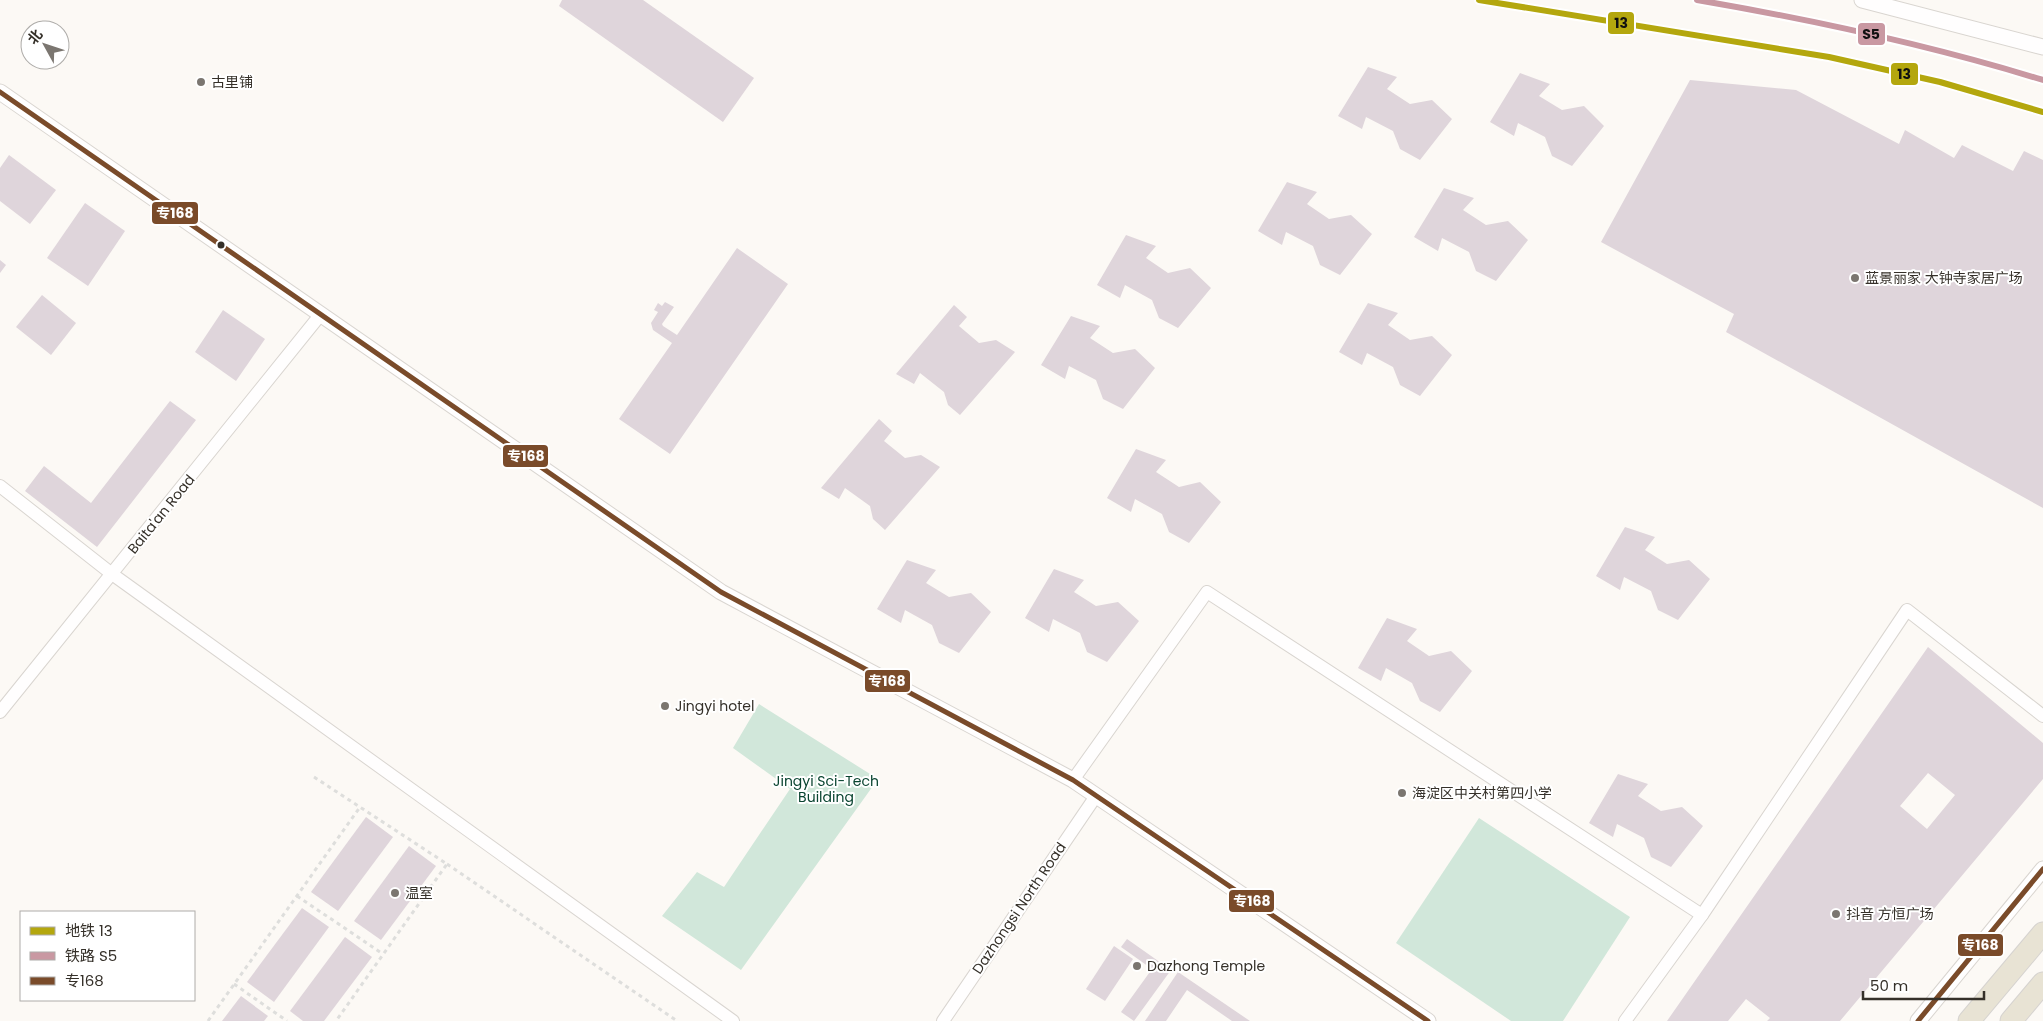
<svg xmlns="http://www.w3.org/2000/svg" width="2043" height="1021" viewBox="0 0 2043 1021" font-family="Poppins,'Noto Sans SC',sans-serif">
<rect width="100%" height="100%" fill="#fcf9f5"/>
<g fill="#d1e7da">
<path d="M759,704L878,779L741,970L662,916L697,872L724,887L790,789L733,748Z"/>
<path d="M1479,818L1630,917L1563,1021H1511L1396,943Z"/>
</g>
<g fill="#dfd5db" fill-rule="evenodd">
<path d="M562,0H643L754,78L723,122L559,6Z"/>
<path d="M1368,67L1397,77L1387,89L1410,104L1432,100L1452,119L1420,160L1400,149L1393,131L1366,117L1362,129L1338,116Z"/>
<path d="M1520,73L1550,84L1539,96L1562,110L1584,106L1604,126L1572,166L1552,156L1545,137L1518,123L1514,136L1490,122Z"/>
<path d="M1690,80L1796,90L1899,144L1905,130L1954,158L1962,145L2013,171L2024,151L2043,160V508L1726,332L1734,314L1601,242Z"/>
<path d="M9,155L56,190L30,224L0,201V168Z"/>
<path d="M1287,182L1317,192L1307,204L1329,219L1351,215L1372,234L1340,275L1320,265L1313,246L1286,232L1282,245L1258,231Z"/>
<path d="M1444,188L1474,198L1463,210L1486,225L1508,221L1528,240L1496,281L1476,271L1469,252L1442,238L1438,251L1414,237Z"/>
<path d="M85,203L125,231L88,286L47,258Z"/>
<path d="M1126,235L1156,246L1146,258L1168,273L1190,268L1211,288L1178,328L1159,318L1152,300L1125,285L1120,298L1097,285Z"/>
<path d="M737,248L788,284L670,454L619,419L672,343L653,330L651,323L658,312L654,310L658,303L662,306L665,302L674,307L662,324L663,326L677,335Z"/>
<path d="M0,260L6,265L0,273Z"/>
<path d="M42,295L76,323L51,355L16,327Z"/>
<path d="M1368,303L1398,313L1388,325L1410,340L1432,336L1452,355L1420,396L1400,385L1393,367L1367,353L1362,365L1339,352Z"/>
<path d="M954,305L967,317L959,326L979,343L996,340L1015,352L960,415L948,405L944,392L920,373L914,384L896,374Z"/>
<path d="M223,310L265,339L236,381L195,352Z"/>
<path d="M1071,316L1100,326L1090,338L1113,353L1135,349L1155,368L1123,409L1103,399L1096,380L1069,366L1065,379L1041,365Z"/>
<path d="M170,401L196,420L97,547L25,491L44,466L91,503Z"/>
<path d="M879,419L892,431L884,441L905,458L921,455L940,467L885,530L873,519L870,506L845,488L839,499L821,488Z"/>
<path d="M1136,449L1166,460L1156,472L1179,487L1200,482L1221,502L1189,543L1169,532L1162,514L1135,499L1131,512L1107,498Z"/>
<path d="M1625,527L1655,537L1645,550L1667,564L1689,560L1710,579L1678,620L1658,610L1651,591L1624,577L1620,590L1596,576Z"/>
<path d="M907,560L936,570L926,583L949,597L971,593L991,612L959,653L939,643L932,625L905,610L901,623L877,609Z"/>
<path d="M1054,569L1084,580L1074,592L1096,606L1118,602L1139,621L1107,662L1087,652L1080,633L1053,619L1049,632L1025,618Z"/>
<path d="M1387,618L1417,629L1407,641L1429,656L1451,651L1472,671L1440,712L1420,701L1412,683L1386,668L1381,681L1358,668Z"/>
<path d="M1928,647L2043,743V779L1840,1021H1767L1770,1018L1746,999L1728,1021H1667ZM1928,773L1955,795L1927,829L1900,806Z"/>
<path d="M1618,774L1648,784L1638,796L1661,811L1682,807L1703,826L1671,867L1651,857L1644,838L1617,824L1613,837L1589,823Z"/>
<path d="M366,817L393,837L338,911L311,892Z"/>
<path d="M409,846L436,866L381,940L354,921Z"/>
<path d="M302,908L329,927L274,1002L247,982Z"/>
<path d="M345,937L372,957L324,1021H303L290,1011Z"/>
<path d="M1127,939L1171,970L1134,1021L1121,1012L1152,969L1121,947Z"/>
<path d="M1114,946L1133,959L1105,1001L1086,989Z"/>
<path d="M1178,972L1250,1021H1232L1187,990L1166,1021H1145Z"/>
<path d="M241,996L268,1016L264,1021H222Z"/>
</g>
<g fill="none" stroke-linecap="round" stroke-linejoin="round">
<g stroke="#d9d5d0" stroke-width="14">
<g id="minor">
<path d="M0,486L112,574L733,1021"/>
<path d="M0,712L321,314"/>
<path d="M1073,780L1207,592L1702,915"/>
<path d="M943,1021L1096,796"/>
<path d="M1625,1021L1702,915L1907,610L2043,716"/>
</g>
</g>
<g stroke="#d9d5d0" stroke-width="17">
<g id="tertiary">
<path d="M1862,0L2043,47"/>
<path d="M0,92L721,592L1073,780L1428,1021"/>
<path d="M1918,1021L2043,869"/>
</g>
</g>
<g stroke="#d6d3d0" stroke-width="23">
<g id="trunk">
<path d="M1969,1021L2043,933"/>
<path d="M2011,1021L2043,983"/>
</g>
</g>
<g stroke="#dededc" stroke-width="3" stroke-dasharray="4 4" stroke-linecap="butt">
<path d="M314,777L447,864L336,1021"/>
<path d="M447,864L677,1021"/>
<path d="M297,896L383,954"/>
<path d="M234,984L287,1021"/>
<path d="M208,1021L360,807"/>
</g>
<use href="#minor" stroke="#fffefe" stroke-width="12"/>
<use href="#tertiary" stroke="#fffefe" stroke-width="15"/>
<use href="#trunk" stroke="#e8e3d4" stroke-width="21"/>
<g stroke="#fff" stroke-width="9">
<g id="bus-1">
<path d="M0,92L721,592L1073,780L1428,1021"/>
<path d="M1918,1021L2043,869"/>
</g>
</g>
<use href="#bus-1" stroke="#7a4b2a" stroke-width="5"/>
<g stroke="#fff" stroke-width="10">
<path id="rail-1" d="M1697,0C1814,20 1929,45 2043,80"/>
</g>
<use href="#rail-1" stroke="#c998a2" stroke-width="6"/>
<g stroke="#fff" stroke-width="10">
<path id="metro-1" d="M1479,0L1829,57L1940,82L2043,112"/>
</g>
<use href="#metro-1" stroke="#b4a70e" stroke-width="6"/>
</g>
<g fill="#7b7670" stroke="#fff" stroke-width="2">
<circle cx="201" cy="82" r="5"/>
<circle cx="1855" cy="278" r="5"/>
<circle cx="665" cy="706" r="5"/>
<circle cx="1402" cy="793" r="5"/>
<circle cx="395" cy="893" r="5"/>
<circle cx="1836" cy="914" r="5"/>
<circle cx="1137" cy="966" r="5"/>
</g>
<circle fill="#353029" stroke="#fff" stroke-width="2" cx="221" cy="245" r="4.5"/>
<g text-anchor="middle" stroke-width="4" stroke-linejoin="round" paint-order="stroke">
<g font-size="14" fill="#353029" stroke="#fff" text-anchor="start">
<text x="211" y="87">古里铺</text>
<text x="1865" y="283">蓝景丽家 大钟寺家居广场</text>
<text x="675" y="711">Jingyi hotel</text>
<text x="1412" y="798">海淀区中关村第四小学</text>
<text x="405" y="898">温室</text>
<text x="1846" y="919">抖音 方恒广场</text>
<text x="1147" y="971">Dazhong Temple</text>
</g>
<g font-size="14" fill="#353029" stroke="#fff">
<text transform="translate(161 514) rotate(-51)" y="5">Baita'an Road</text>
<text transform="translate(1019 908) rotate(-56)" y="5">Dazhongsi North Road</text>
</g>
<g font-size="14" fill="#094430" stroke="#fff">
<text x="826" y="786">Jingyi Sci-Tech<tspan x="826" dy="16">Building</tspan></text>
</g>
</g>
<g stroke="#fff" stroke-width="2">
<rect x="1607" y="11" width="28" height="24" rx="5" fill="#b4a70e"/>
<rect x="1857" y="22" width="29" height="24" rx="5" fill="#c998a2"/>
<rect x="1890" y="62" width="29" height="24" rx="5" fill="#b4a70e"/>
<rect x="151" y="201" width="48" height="24" rx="5" fill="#7a4b2a"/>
<rect x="502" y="444" width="47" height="24" rx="5" fill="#7a4b2a"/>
<rect x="864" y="669" width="47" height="24" rx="5" fill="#7a4b2a"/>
<rect x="1228" y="889" width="47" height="24" rx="5" fill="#7a4b2a"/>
<rect x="1957" y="933" width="47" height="24" rx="5" fill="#7a4b2a"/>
</g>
<g font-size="14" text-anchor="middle" font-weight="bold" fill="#fff">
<text x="175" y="218">专168</text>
<text x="526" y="461">专168</text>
<text x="887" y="686">专168</text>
<text x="1252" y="906">专168</text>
<text x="1980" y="950">专168</text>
</g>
<g font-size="14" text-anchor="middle" font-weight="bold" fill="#111">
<text x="1621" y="28">13</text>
<text x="1871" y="39">S5</text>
<text x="1904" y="79">13</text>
</g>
<rect x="20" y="911" width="175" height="90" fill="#ffffff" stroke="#aeaca9"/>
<rect x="30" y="927" width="25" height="8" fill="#b4a70e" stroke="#aeaca9"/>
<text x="65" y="936" font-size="15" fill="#353029">地铁 13</text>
<rect x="30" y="952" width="25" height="8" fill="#c998a2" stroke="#aeaca9"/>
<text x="65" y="961" font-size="15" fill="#353029">铁路 S5</text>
<rect x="30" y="977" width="25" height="8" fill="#7a4b2a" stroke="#aeaca9"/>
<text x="65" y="986" font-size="15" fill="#353029">专168</text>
<g transform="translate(45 45) rotate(310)"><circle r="24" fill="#ffffff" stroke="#aeaca9"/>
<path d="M0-4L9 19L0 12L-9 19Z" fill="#7b7670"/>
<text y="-8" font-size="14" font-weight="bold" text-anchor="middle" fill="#353029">北</text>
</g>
<path d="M1863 991v8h121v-8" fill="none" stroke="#353029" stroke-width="2.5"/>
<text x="1870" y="991" font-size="15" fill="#353029" stroke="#ffffff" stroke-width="4" paint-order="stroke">50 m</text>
</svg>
